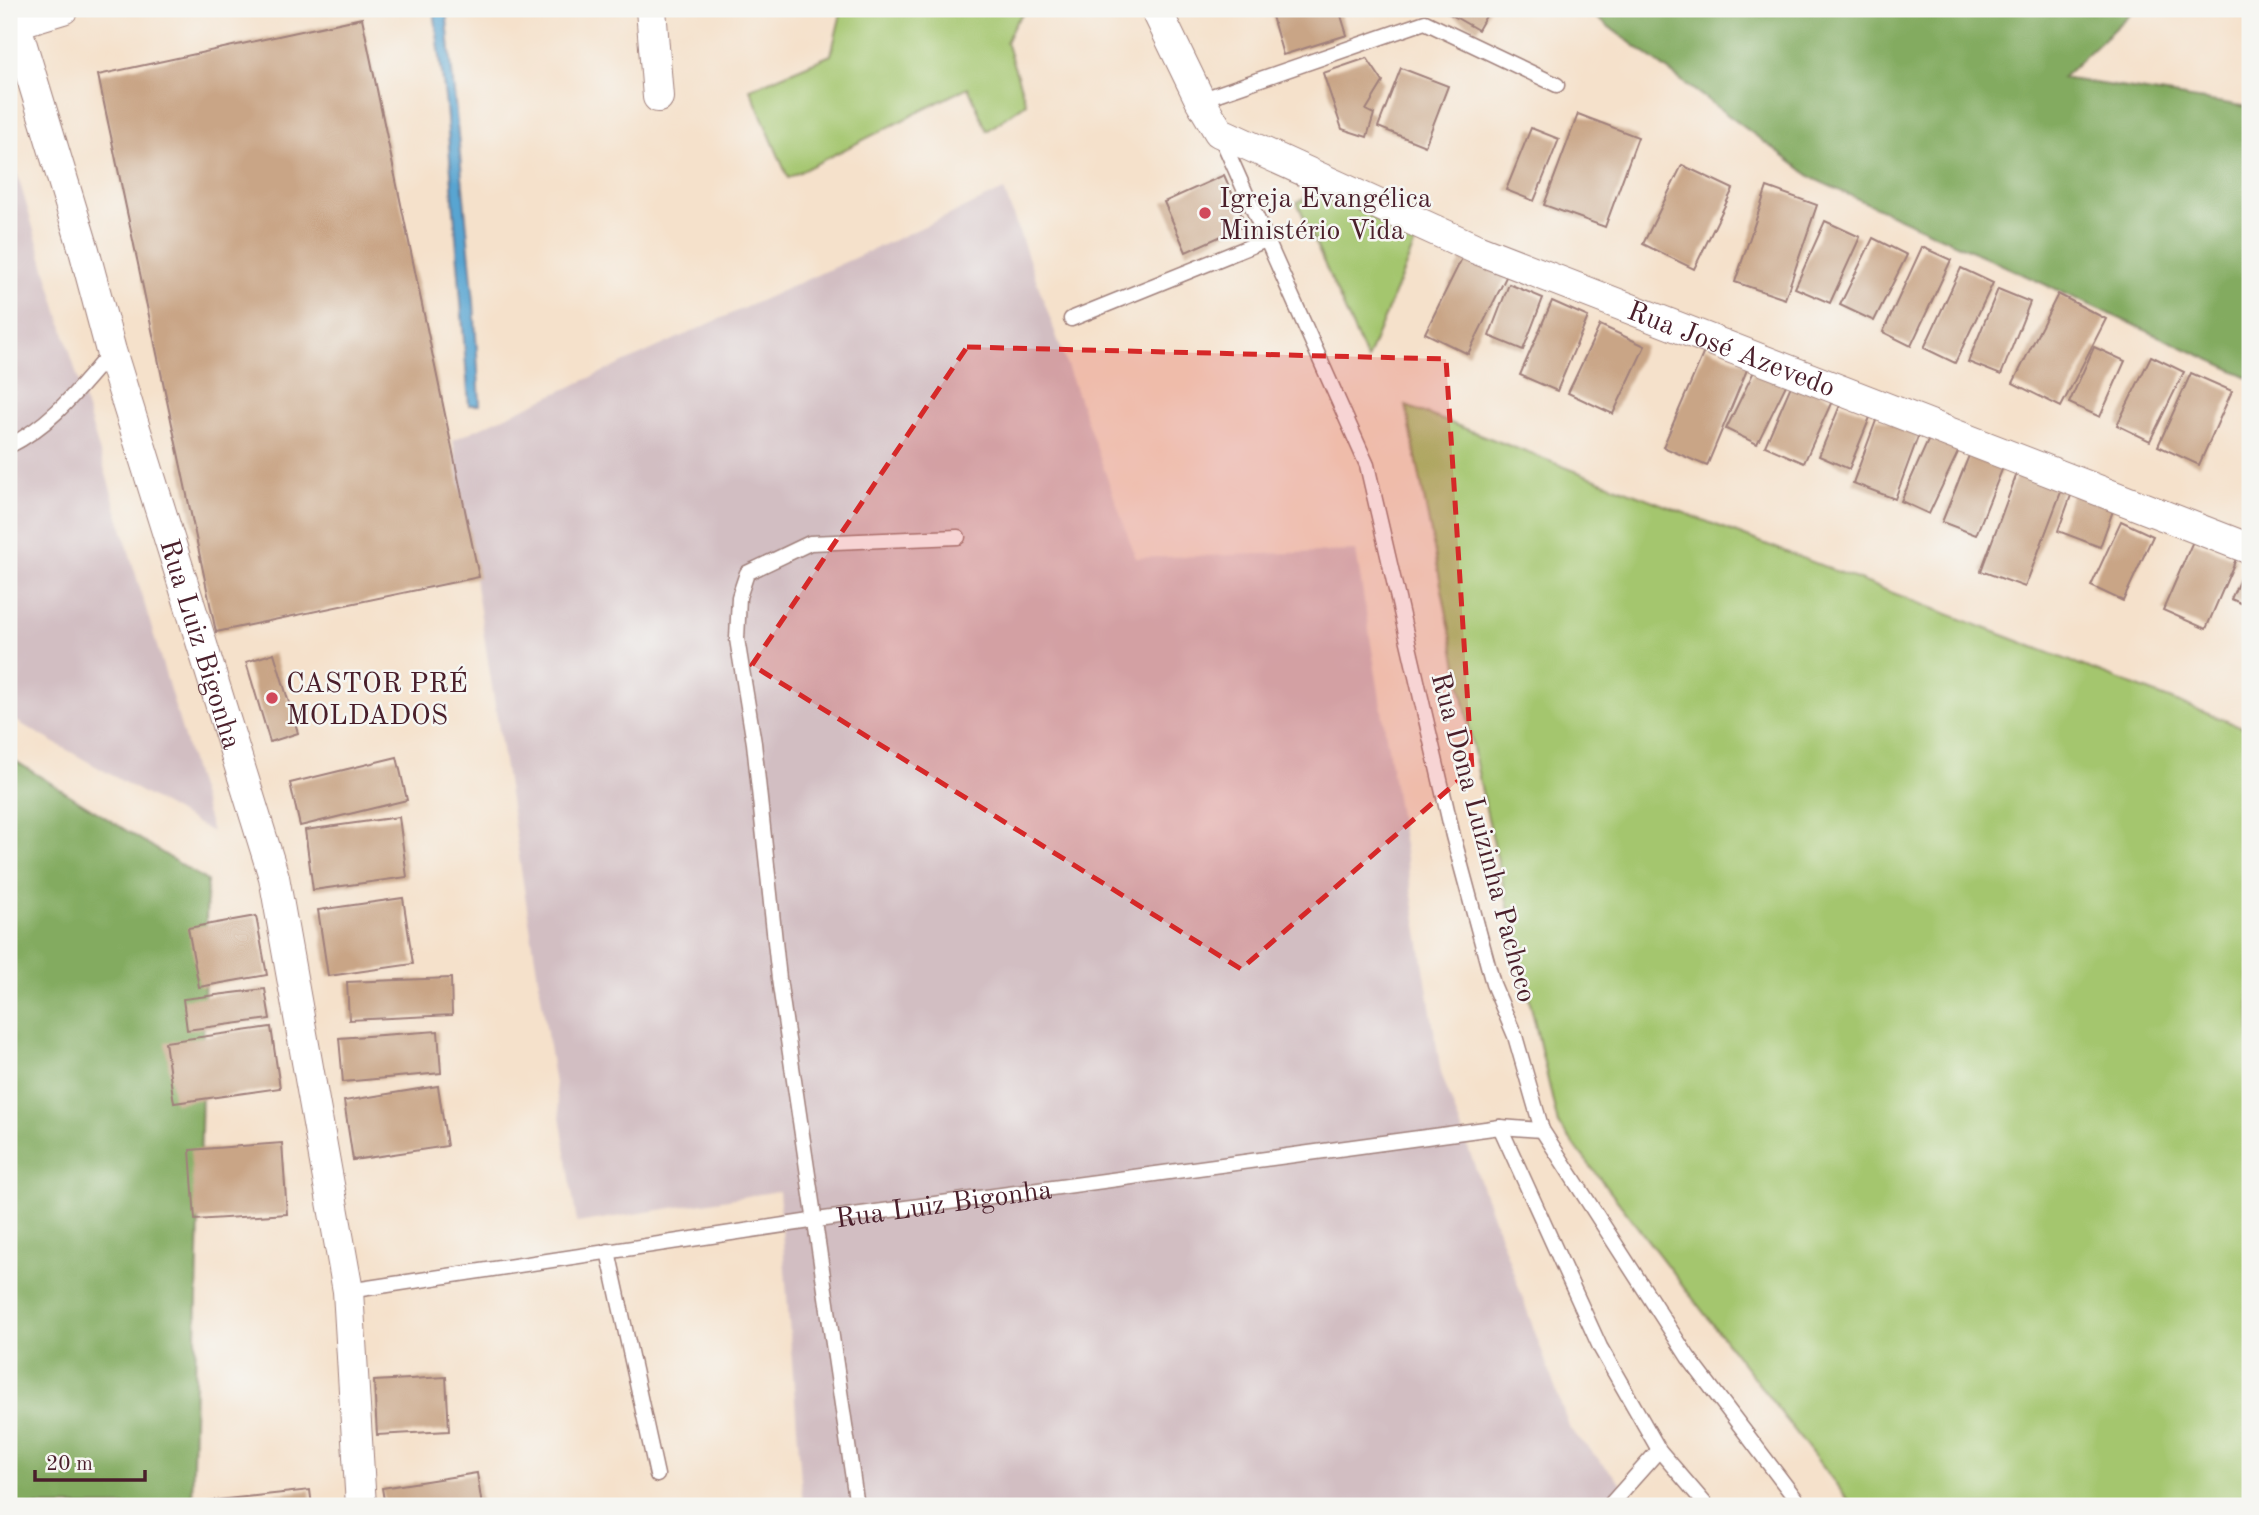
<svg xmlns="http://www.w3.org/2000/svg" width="2259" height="1515" viewBox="0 0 2259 1515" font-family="'Old Standard TT',serif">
<rect width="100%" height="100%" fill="#f6f6f2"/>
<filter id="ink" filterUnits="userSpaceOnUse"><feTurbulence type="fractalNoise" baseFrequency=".0143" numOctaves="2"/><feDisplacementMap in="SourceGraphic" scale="14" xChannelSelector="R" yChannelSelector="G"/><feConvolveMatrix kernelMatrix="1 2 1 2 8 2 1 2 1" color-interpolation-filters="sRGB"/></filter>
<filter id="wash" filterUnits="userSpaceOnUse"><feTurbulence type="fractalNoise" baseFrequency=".00686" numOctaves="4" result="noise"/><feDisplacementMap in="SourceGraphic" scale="28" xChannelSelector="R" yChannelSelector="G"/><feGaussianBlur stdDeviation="1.57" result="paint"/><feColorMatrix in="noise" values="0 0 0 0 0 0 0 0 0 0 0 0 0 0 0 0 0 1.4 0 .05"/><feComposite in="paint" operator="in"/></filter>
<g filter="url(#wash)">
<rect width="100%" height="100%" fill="#f5e1cb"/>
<g fill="#d2bec2">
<path d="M9,146L212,832L9,717Z"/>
<path d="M1004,190L1136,558L1356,551L1441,1073L1570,1429L1643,1506H803L779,1191L577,1223L453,440Z"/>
</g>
<g fill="#a4c66e" stroke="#77724c" stroke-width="2">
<path d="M842,9H1027L1015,23L1006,42L1026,103L987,131L968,87L788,178L750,89L831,55Z"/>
<path d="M1330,188L1420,231L1367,360L1297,202Z"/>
<path d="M1406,406L2250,730V1506H1853L1558,1124L1480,783Z"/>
</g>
<g fill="#83ab61" stroke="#666546" stroke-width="2">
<path d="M1585,9H2135L2062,78L2250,107V378L1814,179Z"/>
<path d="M9,757L207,881L192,1506H9Z"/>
</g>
<path fill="#58a5d1" stroke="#51627e" stroke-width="2" d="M434,9H446L474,302L480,405H469L446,106Z"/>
<g id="blocks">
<g fill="#c9a586">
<path d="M1270,9H1339L1347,35L1283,55Z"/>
<path d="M1441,9H1490L1478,30Z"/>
<path d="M362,18L479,577L216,632L98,75Z"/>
<path d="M1367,58L1383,82L1366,110L1374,114L1367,137L1342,129L1323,73Z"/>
<path d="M1401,68L1448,86L1425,146L1378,127Z"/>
<path d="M1578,114L1638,137L1605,227L1544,205Z"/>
<path d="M1531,128L1559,139L1534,201L1506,190Z"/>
<path d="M1682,165L1733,189L1694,269L1643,244Z"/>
<path d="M1224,175L1246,225L1186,252L1164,202Z"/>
<path d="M1767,187L1817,205L1785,299L1735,282Z"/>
<path d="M1825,221L1860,237L1830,303L1795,288Z"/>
<path d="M1873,238L1907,255L1874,321L1840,305Z"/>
<path d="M1922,247L1951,260L1911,346L1883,332Z"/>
<path d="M1464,254L1507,275L1468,354L1425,333Z"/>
<path d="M1961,268L1993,283L1955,363L1924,348Z"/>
<path d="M1509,284L1543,298L1523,350L1489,336Z"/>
<path d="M1998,289L2030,302L2001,375L1968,362Z"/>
<path d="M2058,294L2106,319L2061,407L2013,383Z"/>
<path d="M1552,301L1588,317L1557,391L1520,375Z"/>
<path d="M1600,325L1645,346L1613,414L1568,393Z"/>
<path d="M1706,347L1749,365L1707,466L1663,447Z"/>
<path d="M2094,347L2125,361L2100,417L2069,403Z"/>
<path d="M2151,356L2184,372L2150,441L2117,425Z"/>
<path d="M1757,365L1788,381L1757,444L1726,429Z"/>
<path d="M2191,373L2232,391L2199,465L2158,446Z"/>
<path d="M1793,381L1833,399L1804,463L1765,446Z"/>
<path d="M1841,403L1871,415L1849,469L1819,456Z"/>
<path d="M1877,418L1919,434L1895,499L1853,483Z"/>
<path d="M1931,434L1960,448L1929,514L1901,501Z"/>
<path d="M1970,453L2003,467L1976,535L1942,522Z"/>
<path d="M2019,468L2064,484L2025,587L1981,571Z"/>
<path d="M2073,490L2115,505L2100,547L2058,531Z"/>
<path d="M2121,521L2153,536L2123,601L2091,586Z"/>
<path d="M2193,541L2236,559L2206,629L2163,610Z"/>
<path d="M2247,563L2250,564V607L2231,599Z"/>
<path d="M274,653L298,733L270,742L246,662Z"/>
<path d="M397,757L407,800L300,826L290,783Z"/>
<path d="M399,817L407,877L313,890L305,830Z"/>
<path d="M403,898L413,964L328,976L318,910Z"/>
<path d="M256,916L267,975L199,987L188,928Z"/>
<path d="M451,978L452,1015L349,1020L347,982Z"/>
<path d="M265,989L270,1019L187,1030L183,999Z"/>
<path d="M271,1027L280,1088L174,1103L165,1042Z"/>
<path d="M438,1031L441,1073L343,1082L339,1038Z"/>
<path d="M438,1086L447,1146L353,1160L344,1101Z"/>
<path d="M282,1143L287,1214L195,1220L190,1150Z"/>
<path d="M446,1377L449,1431L377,1435L374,1381Z"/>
<path d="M477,1473L482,1506H385L382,1488Z"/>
<path d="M310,1490L312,1506H209L208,1501Z"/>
</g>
</g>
</g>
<g filter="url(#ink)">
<use href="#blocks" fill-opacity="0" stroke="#a0807b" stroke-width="2"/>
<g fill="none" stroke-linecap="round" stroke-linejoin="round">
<g stroke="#a0807b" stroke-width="17">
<g id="lane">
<path d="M1200,100L1425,22L1557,85"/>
<path d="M1220,135L1367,465L1453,836L1493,984L1515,1036L1542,1130L1688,1357L1801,1506"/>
<path d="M1071,319L1266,240"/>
<path d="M9,446C54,423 78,389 111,352"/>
<path d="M1500,1127L1600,1347L1659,1450L1707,1506"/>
<path d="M608,1251L657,1475"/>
<path id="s1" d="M348,1291L817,1220L1500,1127L1542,1130"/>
<path d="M857,1506L779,979L754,743L737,639L739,597L747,573L810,543L958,537"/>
<path d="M1609,1506L1659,1450"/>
</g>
</g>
<g stroke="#a0807b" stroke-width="32">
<g id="street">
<path id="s2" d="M11,9L84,250L111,351L274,877L348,1291L361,1506"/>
<path d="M12,9L20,22L63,9"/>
<path d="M651,9L658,97"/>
<path id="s3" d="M1156,9L1200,100L1219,132L1474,248L2250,549"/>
</g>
</g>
<use href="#lane" stroke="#fff" stroke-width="14"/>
<use href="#street" stroke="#fff" stroke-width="30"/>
</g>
</g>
<path fill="#d62828" fill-opacity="0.2" stroke="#d62828" stroke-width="5" stroke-dasharray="14 9" stroke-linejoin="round" d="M967,347L1446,359L1472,769L1241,969L752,665Z"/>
<g fill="#d1495b" stroke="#f6f6f2" stroke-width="2.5">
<circle cx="1205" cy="213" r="7"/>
<circle cx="272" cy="698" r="7"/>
</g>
<g text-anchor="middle" stroke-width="5" stroke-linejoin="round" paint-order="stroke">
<g font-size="28" fill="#4a1f2b" stroke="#f6f6f2" text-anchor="start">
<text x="1219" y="207">Igreja Evangélica<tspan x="1219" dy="32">Ministério Vida</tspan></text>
<text x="286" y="692">CASTOR PRÉ<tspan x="286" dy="32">MOLDADOS</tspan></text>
</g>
<g font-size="28" fill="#4a1f2b" stroke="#f6f6f2">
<text dy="10" stroke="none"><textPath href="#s3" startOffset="695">Rua José Azevedo</textPath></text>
<text dy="10" stroke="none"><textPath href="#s2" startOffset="663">Rua Luiz Bigonha</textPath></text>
<text transform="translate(1485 837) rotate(75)" y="10">Rua Dona Luizinha Pacheco</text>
<text dy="10" stroke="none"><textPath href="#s1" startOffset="602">Rua Luiz Bigonha</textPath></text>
</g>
</g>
<rect width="2259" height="1515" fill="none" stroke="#f6f6f2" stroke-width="35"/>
<path d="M35 1470v10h110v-10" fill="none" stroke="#4a1f2b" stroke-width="3.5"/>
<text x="46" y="1470" font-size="21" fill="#4a1f2b" stroke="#f6f6f2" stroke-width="5" paint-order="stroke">20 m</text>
</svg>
